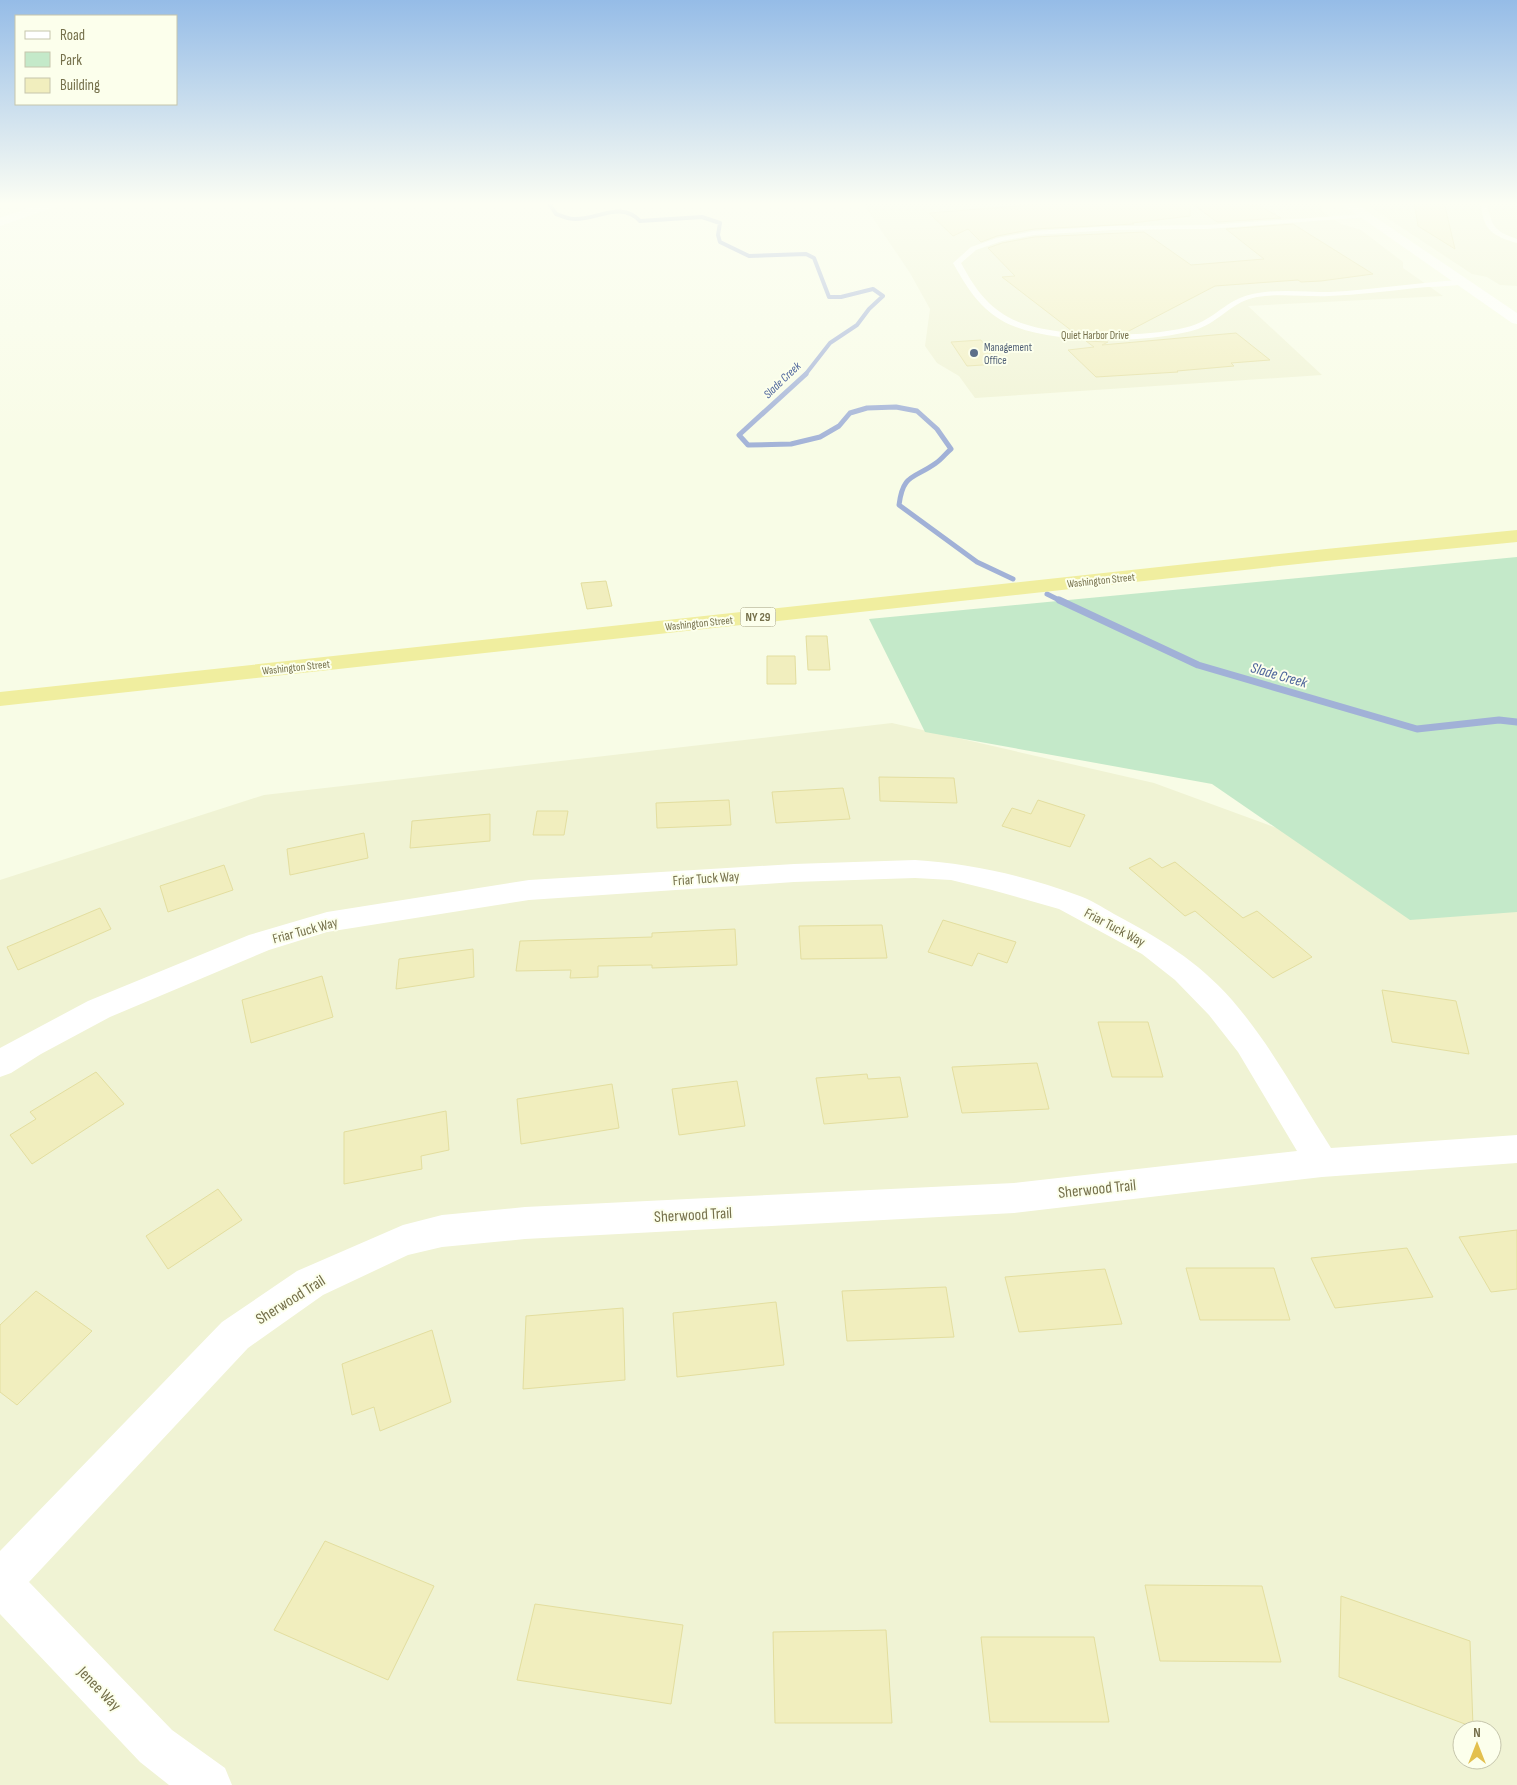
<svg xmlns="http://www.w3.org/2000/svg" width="1517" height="1785" viewBox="0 0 1517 1785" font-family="'Sofia Sans Condensed',sans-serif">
<rect width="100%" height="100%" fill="#f8fce6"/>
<g fill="#f0f3d4" fill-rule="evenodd">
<path d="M862,202H1321L1322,211L1341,224L1361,230L1403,262V268L1443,296L1248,306L1322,375L975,398L959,376L937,363L925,346L930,309L910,273Z"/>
<path d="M1363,202H1517V286L1500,285L1487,277L1472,274Z"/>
<path d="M892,723L1154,783L1408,876L1517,857V1785H0V880L264,795ZM1462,1730H1492V1760H1462Z"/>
</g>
<path fill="#c4e9c9" d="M1517,557V912L1410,920L1212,784L925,732L869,619Z"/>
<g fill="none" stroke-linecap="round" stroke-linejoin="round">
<path stroke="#a1b1d7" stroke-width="4" d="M548,202L556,214C562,216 569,219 575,219C599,219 621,201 640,221L702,217L720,223L718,235L720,242L749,256L806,254L814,258L829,297H841L873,289L883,296L869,309L857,325L830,343L805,375"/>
<g stroke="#a1b1d7" stroke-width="5">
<path d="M806,374L739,435L748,445L791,444L820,437L839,426L850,413L867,408L896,407L917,411L937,429L951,449C946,453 942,459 936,463C914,479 903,473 899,505L977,562L1013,579"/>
<path d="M1047,594L1061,601"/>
</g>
<path stroke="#a1b1d7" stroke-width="7" d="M1059,600L1198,665L1417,729L1499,720L1517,722"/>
</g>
<g fill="#f1eebe" stroke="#e3de9f">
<path d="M1069,202H1190V216L1132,223L1134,224L1034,229L997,236L981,242L968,229L953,236L929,213Z"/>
<path d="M1190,202H1243L1250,206L1258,205L1281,218L1217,222Z"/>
<path d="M1414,202H1444L1455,249L1418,226Z"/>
<path d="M1293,224L1373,274L1321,281L1301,282L1298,280L1215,286L1125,333L1072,331L1002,277L1015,276L988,248L1002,243L1034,237L1144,232L1191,265L1264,259L1226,229Z"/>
<path d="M1236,333L1270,360L1231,363L1234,366L1177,371L1178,372L1096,377L1068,350L1094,347L1086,341L1108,342L1102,345Z"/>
<path d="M981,340L998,364L967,366L951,342Z"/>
<path d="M606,581L612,606L587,609L581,583Z"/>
<path d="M806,636H827L830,670H808Z"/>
<path d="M767,656H795L796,684H767Z"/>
<path d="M879,777L954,778L957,803L880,801Z"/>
<path d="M843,788L850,819L776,823L772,792Z"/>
<path d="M729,800L731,825L657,828L656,803Z"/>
<path d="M1038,800L1085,815L1070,847L1002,826L1012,808L1031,814Z"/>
<path d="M537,811H568L564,835H533Z"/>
<path d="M490,814V841L410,848L412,821Z"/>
<path d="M364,833L368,858L290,875L287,849Z"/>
<path d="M1150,858L1162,868L1175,862L1243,918L1257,911L1312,957L1273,978L1195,911L1185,916L1129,868Z"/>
<path d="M224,865L233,890L168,912L160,886Z"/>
<path d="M100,908L111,929L18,970L7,947Z"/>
<path d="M943,920L1016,942L1007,963L978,953L972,966L928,952Z"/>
<path d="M882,925L887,958L801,959L799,926Z"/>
<path d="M735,929L737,965L652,968V965L598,966V977L570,978L571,970L516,971L520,941L652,937V933Z"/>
<path d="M473,949L474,977L396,989L399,959Z"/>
<path d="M322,976L333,1017L251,1043L242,1000Z"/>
<path d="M1382,990L1456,1001L1469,1054L1392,1042Z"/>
<path d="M1098,1022H1148L1163,1077H1112Z"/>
<path d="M1037,1063L1049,1109L962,1113L952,1067Z"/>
<path d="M96,1072L124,1104L32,1164L10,1135L36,1119L30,1112Z"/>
<path d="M867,1074L868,1079L900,1077L908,1117L824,1124L816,1078Z"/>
<path d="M737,1081L745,1126L679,1135L672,1089Z"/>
<path d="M612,1084L619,1128L521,1144L517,1099Z"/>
<path d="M446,1111L449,1150L421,1156L422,1169L344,1184V1132Z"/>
<path d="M218,1189L242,1220L168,1269L146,1236Z"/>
<path d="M1517,1230V1289L1491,1292L1459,1237Z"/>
<path d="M1407,1248L1433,1297L1335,1308L1311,1258Z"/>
<path d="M1186,1268H1274L1290,1320H1200Z"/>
<path d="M1105,1269L1122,1324L1019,1332L1005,1277Z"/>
<path d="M946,1287L954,1337L847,1341L842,1291Z"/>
<path d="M36,1291L92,1331L17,1405L0,1392V1325Z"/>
<path d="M776,1302L784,1365L677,1377L673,1313Z"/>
<path d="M623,1308L625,1380L523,1389L526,1316Z"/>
<path d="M432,1330L451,1402L380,1431L374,1407L352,1415L342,1364Z"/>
<path d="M325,1541L434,1586L388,1680L274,1630Z"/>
<path d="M1145,1585L1262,1586L1281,1662L1160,1661Z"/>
<path d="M1341,1596L1470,1641L1473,1727L1339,1677Z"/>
<path d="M535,1604L683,1625L671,1704L517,1680Z"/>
<path d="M886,1630L892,1723H775L773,1632Z"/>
<path d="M981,1637H1094L1109,1722H990Z"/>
</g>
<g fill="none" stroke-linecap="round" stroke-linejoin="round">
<g fill="#fff" fill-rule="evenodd">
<path d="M1481,202H1487C1491,226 1494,231 1517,239V243C1492,236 1482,229 1481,202Z"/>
<path d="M1366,214L1369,216L1368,217L1207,229L1113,230L1034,235L1002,241L976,250L961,263C973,285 985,304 1008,317C1046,339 1153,339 1194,325C1219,316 1228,297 1258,293C1281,289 1306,292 1330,292C1374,290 1418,282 1462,280H1465V284C1449,287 1432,286 1416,288C1387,291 1358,295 1329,296C1305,297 1281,293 1257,297C1233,301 1220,321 1198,329C1151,344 1044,346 1001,320C978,306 966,286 953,263L971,247L997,238L1034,231L1113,226L1207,225Z"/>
</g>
<g fill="#fff" fill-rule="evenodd">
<path d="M1339,202H1353L1517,313V324L1512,323Z"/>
<path d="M915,860C969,863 1026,876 1077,895C1090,899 1102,907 1114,914C1159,938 1198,961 1232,1000C1271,1045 1299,1098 1331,1148L1517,1135V1163L1322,1177L1014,1213L525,1239L442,1247L408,1255L323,1295L248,1348L29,1582L172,1730L225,1768L232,1785H169L140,1762L0,1614V1551L222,1322L297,1271L403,1225L442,1215L525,1207L1014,1183L1297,1151L1238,1052L1209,1015L1175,980L1142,954L1059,909L992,890L951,880L915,878L794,882L529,900L327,932L269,950L110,1017L41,1054L11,1073L0,1077V1048L88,1001L249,935L327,912L529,880L794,864Z"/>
</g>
<path fill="#fff" fill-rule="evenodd" d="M46,202H63L61,205L0,226V218Z"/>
<path fill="#f0ee9f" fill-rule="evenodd" d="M1517,530V542L1326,561L0,706V692L1326,549Z"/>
</g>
<linearGradient id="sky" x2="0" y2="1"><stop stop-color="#95bce7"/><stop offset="0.45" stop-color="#fcfef4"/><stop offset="1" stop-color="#fcfef4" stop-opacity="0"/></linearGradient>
<rect width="1517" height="452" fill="url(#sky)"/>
<circle fill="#5c6f8a" stroke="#fcffec" stroke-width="2" cx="974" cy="353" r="5"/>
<g text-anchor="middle" stroke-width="4" stroke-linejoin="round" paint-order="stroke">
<g font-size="11" fill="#75704b" stroke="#fcffec">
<text x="1095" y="339">Quiet Harbor Drive</text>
<text transform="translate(1101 580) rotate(-6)" y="4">Washington Street</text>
<text transform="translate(699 623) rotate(-6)" y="4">Washington Street</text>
<text transform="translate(296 667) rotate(-6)" y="4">Washington Street</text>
</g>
<g font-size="11" fill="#4e5e75" stroke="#fcffec" text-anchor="start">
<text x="984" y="351">Management<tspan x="984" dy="13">Office</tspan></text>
</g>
<g font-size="12" font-style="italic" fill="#4e659c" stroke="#fcffec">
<text transform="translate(782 380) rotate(-44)" y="4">Slade Creek</text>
</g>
<rect fill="#fcffec" stroke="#9e9b7b" stroke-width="1" x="740.5" y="607.5" width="35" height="19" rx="4"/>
<g font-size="12" font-weight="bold" fill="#75704b">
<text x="758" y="621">NY 29</text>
</g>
<g font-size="14" fill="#75704b" stroke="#fcffec">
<text transform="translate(706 878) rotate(-4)" y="5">Friar Tuck Way</text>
<text transform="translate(1115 927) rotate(28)" y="5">Friar Tuck Way</text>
<text transform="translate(305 930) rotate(-15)" y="5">Friar Tuck Way</text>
</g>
<g font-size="15" font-style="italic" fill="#4e659c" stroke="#fcffec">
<text transform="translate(1279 675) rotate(16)" y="5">Slade Creek</text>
</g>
<g font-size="16" fill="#75704b" stroke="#fcffec">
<text transform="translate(1097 1188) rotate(-6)" y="6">Sherwood Trail</text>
<text transform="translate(693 1214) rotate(-3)" y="6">Sherwood Trail</text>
<text transform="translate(290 1299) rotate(-32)" y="6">Sherwood Trail</text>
<text transform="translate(100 1688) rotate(46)" y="6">Jenee Way</text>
</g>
</g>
<rect x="15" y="15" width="162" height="90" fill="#fcffec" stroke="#c6c6ac"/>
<rect x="25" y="31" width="25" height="8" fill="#ffffff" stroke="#c6c6ac"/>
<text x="60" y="40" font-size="15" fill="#75704b">Road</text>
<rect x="25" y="52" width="25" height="15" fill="#c4e9c9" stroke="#c6c6ac"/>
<text x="60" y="65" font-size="15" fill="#75704b">Park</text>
<rect x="25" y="78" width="25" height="15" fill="#f1eebe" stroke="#c6c6ac"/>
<text x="60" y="90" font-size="15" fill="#75704b">Building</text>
<g transform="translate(1477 1745)"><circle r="24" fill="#fcffec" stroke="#c6c6ac"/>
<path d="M0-4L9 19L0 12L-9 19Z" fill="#e3c04e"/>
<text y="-8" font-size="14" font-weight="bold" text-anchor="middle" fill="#75704b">N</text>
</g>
</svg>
